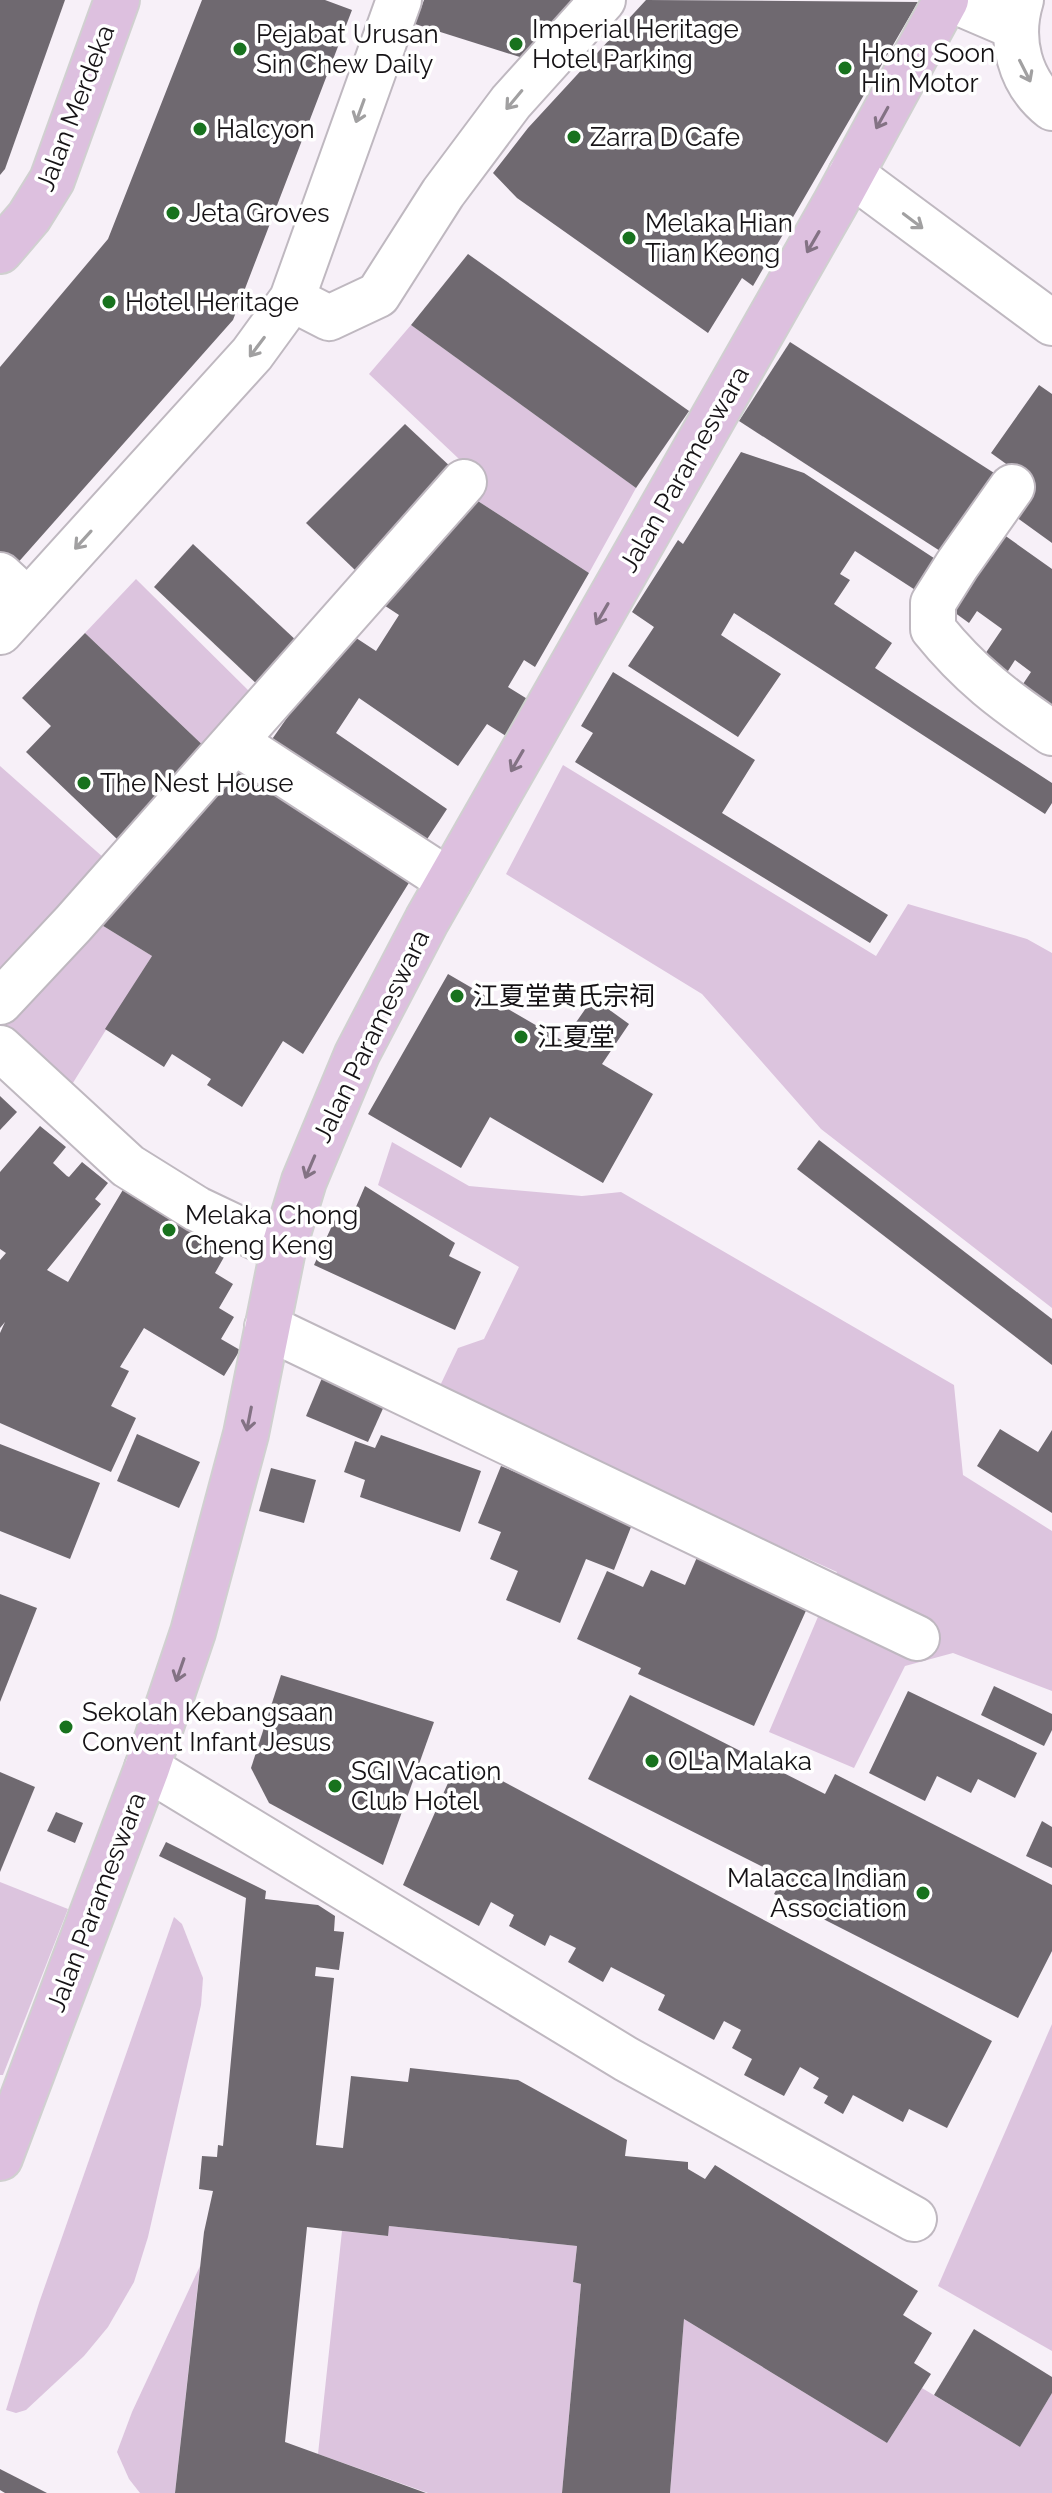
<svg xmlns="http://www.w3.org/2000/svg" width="1052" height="2493" viewBox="0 0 1052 2493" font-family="Raleway,'Noto Sans SC',sans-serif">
<rect width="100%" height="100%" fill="#f7f0f8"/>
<g fill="#dcc4de">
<path d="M411,325L636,488L589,573L464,492L476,475L369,374Z"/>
<path d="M136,579L260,702L211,753L85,633Z"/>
<path d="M563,765L876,956L908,904L1027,939L1052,953V1308L821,1129L702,994L506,874Z"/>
<path d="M0,766L113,866L0,995Z"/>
<path d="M87,916L152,956L66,1094L0,1036V1016Z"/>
<path d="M392,1142L469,1186L582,1196L621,1192L954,1385L963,1475L1052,1531V1691L953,1653L905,1666L854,1768L769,1732L837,1572L437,1392L458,1348L484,1339L519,1267L378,1185Z"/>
<path d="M0,1882L68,1909L3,2075H0Z"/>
<path d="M174,1917L182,1924L203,1978L201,2005L148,2237L134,2282L108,2327L84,2356L26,2410L16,2413L6,2410L39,2303Z"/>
<path d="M1052,2024V2351L938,2286Z"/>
<path d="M389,2226L577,2246L573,2282L581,2284L562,2493H428L318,2454L342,2231L387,2236Z"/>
<path d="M200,2266L175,2493H140L129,2479L117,2452L132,2412Z"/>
<path d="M684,2319L887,2443L922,2388L1020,2447L1052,2393V2493H670Z"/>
</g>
<g fill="#6f6970">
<path d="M0,0H65L5,169L0,175Z"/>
<path d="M202,0H325L352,10L233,320L15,566L0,552V367L108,239Z"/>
<path d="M424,0H591L539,63L415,24Z"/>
<path d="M646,0L918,2L753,286L742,278L708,333L517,198L493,173L528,128Z"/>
<path d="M468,254L689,411L636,488L411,325Z"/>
<path d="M790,342L1005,480L954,560L739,421Z"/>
<path d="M1039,385L1052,394V543L1005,509L1027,479L991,453Z"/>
<path d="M405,424L454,470L355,570L306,523Z"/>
<path d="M741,452L804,473L943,564L923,595L855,551L840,574L850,580L834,604L892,643L875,668L1052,783V803L1045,814L734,613L721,635L781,674L738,737L628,666L654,627L632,612L678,540L683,544Z"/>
<path d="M464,492L589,573L535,667L524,660L508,687L529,700L506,736L487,724L458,766L359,698L336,733L447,809L420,850L268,745L347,632L376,651L399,615L370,596Z"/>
<path d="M1000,532L1052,569V709L1021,687L1031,672L1015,660L1006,674L983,657L1002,629L977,611L969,623L947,607Z"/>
<path d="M193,544L299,643L259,686L154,587Z"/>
<path d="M85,633L211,753L118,840L26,752L51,726L22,698Z"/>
<path d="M613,672L755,760L722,813L888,915L870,943L575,762L593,733L581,726Z"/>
<path d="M235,756L415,873L303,1054L283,1041L242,1107L207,1085L211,1079L172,1054L164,1067L105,1029L152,956L87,916Z"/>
<path d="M448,974L563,1041L593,998L629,1024L602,1064L653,1094L603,1183L490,1117L461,1168L368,1114Z"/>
<path d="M0,1096L17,1112L0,1130Z"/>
<path d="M40,1126L66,1147L53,1163L67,1176L69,1177L82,1162L108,1183L95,1199L101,1204L47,1270L68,1282L124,1188L228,1250L215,1273L233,1284L219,1308L234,1317L221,1339L240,1350L224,1376L144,1328L120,1367L129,1371L111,1406L136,1418L111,1472L0,1423V1333L5,1322L0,1328V1260L6,1253L0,1249V1172Z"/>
<path d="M819,1140L1052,1319V1365L797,1169Z"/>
<path d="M365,1186L455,1243L449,1256L481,1272L455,1330L314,1265L336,1217L349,1223Z"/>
<path d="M322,1378L385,1404L368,1442L306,1416Z"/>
<path d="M1000,1429L1038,1452L1052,1430V1513L977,1466Z"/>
<path d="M137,1434L200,1462L179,1508L117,1481Z"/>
<path d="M381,1435L481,1471L460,1532L360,1497L365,1480L344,1472L355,1441L375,1448Z"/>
<path d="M0,1444L100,1483L70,1559L0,1531Z"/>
<path d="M501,1466L633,1522L614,1570L586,1559L560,1623L506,1600L518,1571L490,1559L501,1532L478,1523Z"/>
<path d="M271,1468L316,1480L304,1523L259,1511Z"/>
<path d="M698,1555L809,1604L754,1726L638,1674L641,1668L577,1639L607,1571L643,1587L651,1570L685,1585Z"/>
<path d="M0,1594L37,1608L0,1702Z"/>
<path d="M281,1675L434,1722L383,1865L269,1803L251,1768Z"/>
<path d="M994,1686L1052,1714V1730L1044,1746L981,1715Z"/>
<path d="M908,1691L1037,1753L1015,1798L978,1779L971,1793L937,1776L925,1801L869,1773Z"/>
<path d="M630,1695L825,1794L835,1774L1052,1885V1951L1018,2018L774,1894L783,1877L588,1779Z"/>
<path d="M459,1758L992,2041L947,2128L909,2109L903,2122L853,2095L843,2114L824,2103L828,2096L813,2088L819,2078L800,2067L784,2096L744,2075L752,2059L732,2048L741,2030L724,2021L714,2040L658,2010L665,1995L611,1967L603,1982L568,1962L576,1948L550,1935L545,1946L509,1926L514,1915L491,1902L479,1926L403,1885Z"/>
<path d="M0,1772L35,1787L0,1872Z"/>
<path d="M56,1812L83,1823L75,1843L47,1831Z"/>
<path d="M1042,1821L1052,1827V1868L1026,1856Z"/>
<path d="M166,1842L266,1891L265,1899L318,1905L335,1916L334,1931L344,1932L339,1970L316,1967L315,1976L334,1978L316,2145L343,2148L351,2076L408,2082L410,2068L518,2080L627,2140L625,2156L688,2162V2169L705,2179L715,2165L918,2291L903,2315L932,2333L914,2363L931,2374L887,2443L684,2319L670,2493H562L581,2284L573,2282L577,2246L389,2226L388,2236L307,2227L285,2442L426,2493H175L204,2232L213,2191L199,2189L202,2156L217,2157L218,2145L223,2146L246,1898L159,1856Z"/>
<path d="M974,2329L1052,2377V2393L1020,2447L934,2395Z"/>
<path d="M0,2469L47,2493H5L0,2490Z"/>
</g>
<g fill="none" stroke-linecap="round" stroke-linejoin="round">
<g stroke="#bfb8c0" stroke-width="48">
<g id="minor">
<path d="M952,0L1015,27"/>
<path d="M1021,0C1009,39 1019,82 1052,108"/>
<path d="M851,174L1052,323"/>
<path d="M292,299L329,318L378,295L443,193L511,102L603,0"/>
<path d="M1012,487L957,565L933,603V629C970,675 1004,700 1052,733"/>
<path d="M0,575L28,601"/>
<path d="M0,632L252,354L292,299L399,0"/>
<path d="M235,742L449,881"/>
<path d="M0,1002L73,924L464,482"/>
<path d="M0,1048L128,1166L197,1209L283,1250"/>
<path d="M267,1327L917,1638"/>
<path d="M147,1768L626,2059L914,2219"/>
</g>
</g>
<g stroke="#d0d0d0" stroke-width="48">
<g id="major">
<path d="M0,251L29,217L52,180L117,0"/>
<path d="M0,2158L147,1768L193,1632L246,1434L283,1250L304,1181L357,1054L427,920L836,202L946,0"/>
</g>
</g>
<use href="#minor" stroke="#fff" stroke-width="44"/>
<use href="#major" stroke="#ddc0df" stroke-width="44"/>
</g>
<defs><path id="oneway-shaft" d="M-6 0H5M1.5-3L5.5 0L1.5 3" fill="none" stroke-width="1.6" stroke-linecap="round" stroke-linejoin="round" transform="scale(2)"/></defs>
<g stroke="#a1a0a1">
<use href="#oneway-shaft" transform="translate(1025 71) rotate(63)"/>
<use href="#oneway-shaft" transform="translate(514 100) rotate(130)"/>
<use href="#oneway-shaft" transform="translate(360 111) rotate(110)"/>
<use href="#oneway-shaft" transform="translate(913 221) rotate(37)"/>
<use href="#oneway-shaft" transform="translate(257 347) rotate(127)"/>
<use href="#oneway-shaft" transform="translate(83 540) rotate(132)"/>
</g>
<g stroke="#837284">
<use href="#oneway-shaft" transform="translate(882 118) rotate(119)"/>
<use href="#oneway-shaft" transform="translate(813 242) rotate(120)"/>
<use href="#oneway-shaft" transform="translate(602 614) rotate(120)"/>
<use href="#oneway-shaft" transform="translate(517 761) rotate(120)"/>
<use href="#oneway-shaft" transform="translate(310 1167) rotate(113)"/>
<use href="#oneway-shaft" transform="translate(249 1419) rotate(101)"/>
<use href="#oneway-shaft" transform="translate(180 1670) rotate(109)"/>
</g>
<g fill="#18721e" stroke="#fff" stroke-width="3">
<circle cx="516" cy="44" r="8"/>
<circle cx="240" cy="49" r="8"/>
<circle cx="845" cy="68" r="8"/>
<circle cx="200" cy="129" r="8"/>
<circle cx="574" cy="137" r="8"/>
<circle cx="173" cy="213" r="8"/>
<circle cx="629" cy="238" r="8"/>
<circle cx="109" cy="302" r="8"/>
<circle cx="84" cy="783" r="8"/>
<circle cx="457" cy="996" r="8"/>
<circle cx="521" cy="1037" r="8"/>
<circle cx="169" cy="1230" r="8"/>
<circle cx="66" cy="1727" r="8"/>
<circle cx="652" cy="1761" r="8"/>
<circle cx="335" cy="1786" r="8"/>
<circle cx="923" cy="1893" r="8"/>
</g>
<g text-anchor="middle" stroke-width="7" stroke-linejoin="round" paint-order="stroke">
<g font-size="26" fill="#151215" stroke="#fff" text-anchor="start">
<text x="532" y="38">Imperial Heritage<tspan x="532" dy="30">Hotel Parking</tspan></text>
<text x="256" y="43">Pejabat Urusan<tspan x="256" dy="30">Sin Chew Daily</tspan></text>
<text x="861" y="62">Hong Soon<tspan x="861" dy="30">Hin Motor</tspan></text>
<text x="216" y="138">Halcyon</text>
<text x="590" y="146">Zarra D Cafe</text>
<text x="189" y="222">Jeta Groves</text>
<text x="645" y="232">Melaka Hian<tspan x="645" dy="30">Tian Keong</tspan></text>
<text x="125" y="311">Hotel Heritage</text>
<text x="100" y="792">The Nest House</text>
<text x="473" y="1005">江夏堂黄氏宗祠</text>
<text x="537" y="1046">江夏堂</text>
<text x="185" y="1224">Melaka Chong<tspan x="185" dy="30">Cheng Keng</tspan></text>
<text x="82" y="1721">Sekolah Kebangsaan<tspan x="82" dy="30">Convent Infant Jesus</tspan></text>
<text x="668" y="1770">OL'a Malaka</text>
<text x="351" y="1780">SGI Vacation<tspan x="351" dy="30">Club Hotel</tspan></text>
<text x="907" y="1887" text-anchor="end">Malacca Indian<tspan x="907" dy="30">Association</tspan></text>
</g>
<g font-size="26" fill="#151215" stroke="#fff">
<text transform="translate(75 108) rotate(-69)" y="9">Jalan Merdeka</text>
<text transform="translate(684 469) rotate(-60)" y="9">Jalan Parameswara</text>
<text transform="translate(371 1036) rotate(-64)" y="9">Jalan Parameswara</text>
<text transform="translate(96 1902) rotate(-69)" y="9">Jalan Parameswara</text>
</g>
</g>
</svg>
